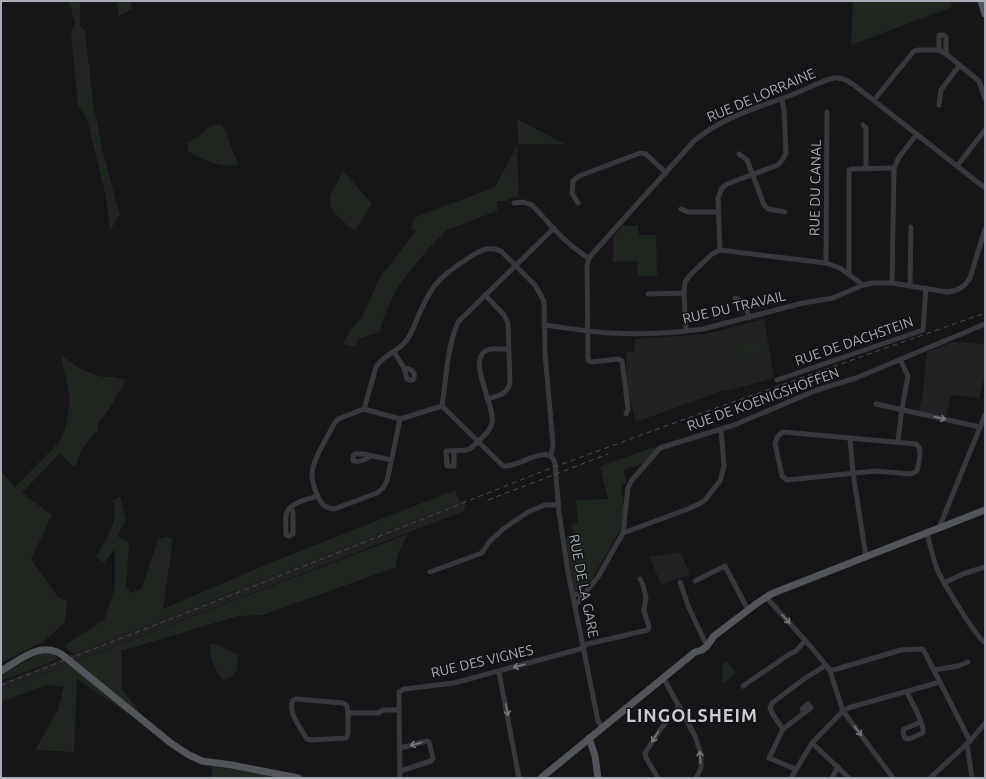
<svg xmlns="http://www.w3.org/2000/svg" width="986" height="779" viewBox="0 0 986 779" font-family="Ubuntu,sans-serif">
<rect width="100%" height="100%" fill="#161618"/>
<g fill="#222225">
<path d="M764,319L774,378L727,391L724,390L636,422L627,389L626,353L634,351L635,339L706,334Z"/>
<path d="M954,342L985,344V375L979,398L951,395L946,417L919,411L923,392L927,352Z"/>
<path d="M467,499L464,511L1,690V683Z"/>
<path d="M680,552L690,574L661,585L650,557Z"/>
</g>
<g fill="#1e261f">
<path d="M69,1H80V26L85,30L93,103L103,153L120,215L110,230L106,197L87,119L78,106L71,32L75,24Z"/>
<path d="M117,1H130L132,9L119,16Z"/>
<path d="M950,1L952,7L851,45L853,2Z"/>
<path d="M517,119L565,144H519Z"/>
<path d="M219,124L223,126L238,164C225,171 200,158 188,151L187,144L212,125Z"/>
<path d="M517,146L519,197L509,198V201H497V211L447,230L427,250L397,288L385,314L379,332L358,339L356,347L343,344L349,332L362,317L380,277L416,231L411,227L416,217L495,187Z"/>
<path d="M342,173H345L372,204L355,231C346,223 329,213 330,199C330,193 339,180 342,173Z"/>
<path d="M623,226H638L639,235H656L657,276H638L637,261L613,262V237Z"/>
<path d="M761,339L765,352L737,360L733,347Z"/>
<path d="M61,355L79,368L93,374L102,377H114L126,380L109,409L97,425L98,429L82,449L75,467L59,454L22,493L52,515L31,559L58,597L67,601L65,622L44,641L1,663V471L15,487L61,440L66,426L69,407V393Z"/>
<path d="M658,446V447L644,463L624,470L627,483L621,485L624,508L620,530L588,586L574,592L566,538L580,535L579,533H573L572,524L578,523L576,500L608,499L600,467L614,461Z"/>
<path d="M455,490L460,502L74,654L64,646L104,620L115,587V549L104,563L96,557C104,541 122,519 112,501L120,496L126,520L117,536L129,543L126,588L132,593L142,588L158,540L166,537L173,538L163,609L270,563Z"/>
<path d="M408,534L397,556L396,567L263,615L238,616L121,651V687L138,710L134,718L77,679L74,752L35,750L58,710L64,687L46,685L1,702V690Z"/>
<path d="M210,644L219,645L237,655C238,670 238,673 224,681C214,671 210,657 210,644Z"/>
<path d="M48,652L54,654L57,657L56,660L1,681V675L40,654Z"/>
<path d="M727,661L736,673L722,684L723,670L722,665Z"/>
<path d="M212,766L259,773L284,778H212Z"/>
</g>
<g fill="none" stroke-linecap="round" stroke-linejoin="round">
<g stroke="#37383d" stroke-width="5">
<path d="M939,50V35H944L946,37V54"/>
<path d="M874,100L914,51L919,50H939L946,54L979,81L985,99"/>
<path d="M939,105L941,90L959,66"/>
<path d="M863,125L866,128V169"/>
<path d="M739,154L747,160L764,205L768,209L785,212"/>
<path d="M957,166L985,130"/>
<path d="M514,203L523,202L532,205C549,223 567,246 589,258"/>
<path d="M578,203L572,193L573,181L579,176L640,153L646,154L666,173"/>
<path d="M681,209L688,212H719"/>
<path d="M720,250L826,263L840,268L863,285"/>
<path d="M826,263L827,112"/>
<path d="M849,274V170L851,169L894,168"/>
<path d="M892,283L894,168L899,157L917,134"/>
<path d="M910,285L911,227"/>
<path d="M648,294L684,293"/>
<path d="M485,295L504,315L508,323L510,383C507,395 498,396 487,399"/>
<path d="M735,298L745,302L749,318"/>
<path d="M544,325C567,328 589,332 611,333C641,335 673,333 703,329L803,303L833,298L863,285L873,283H892L947,292C958,291 965,287 970,278L985,229"/>
<path d="M686,331L684,293L685,282L690,275L712,254L720,250L718,198L722,188L727,184L778,165L783,159L786,153L784,110L782,99"/>
<path d="M394,352L404,368L407,379L409,380H413C417,372 411,369 404,368"/>
<path d="M777,380L923,330L926,288"/>
<path d="M876,404L980,427"/>
<path d="M442,406C446,379 447,348 458,322L554,228"/>
<path d="M364,409L400,419L442,406L503,466C518,469 550,440 555,464L559,512L568,572L598,721L602,727"/>
<path d="M626,414L628,409L622,361L618,359L591,362L588,360L587,266L589,258L594,252L694,141C722,117 760,107 794,94C807,89 821,81 834,78C842,77 848,81 854,85L985,188"/>
<path d="M400,419L387,481L383,488L377,493L334,509C326,508 322,505 318,497C315,490 311,480 312,473C313,459 328,436 334,424L338,419L364,409L376,367C383,355 398,352 406,341C413,333 416,320 421,310C433,282 445,273 470,257C481,250 488,246 501,251L535,285L544,301L545,354L553,444L551,455"/>
<path d="M783,432L916,444C924,450 918,463 917,471L911,474L875,471L787,480L782,476L775,443L778,436Z"/>
<path d="M850,438L853,473L866,557"/>
<path d="M898,442L902,409L908,376L900,359"/>
<path d="M454,451V466H447L446,451L467,450L470,449C477,442 490,433 492,423C496,407 466,359 487,350C493,348 502,349 508,349"/>
<path d="M371,456C365,460 359,463 353,461V456L355,454H364L391,460"/>
<path d="M291,507L293,512V534L289,536L286,535C286,528 285,521 286,515C288,503 308,499 318,496"/>
<path d="M939,528L985,415"/>
<path d="M623,533L688,509L699,504L705,500L720,481L724,466L721,430"/>
<path d="M927,533C930,545 933,558 937,569C942,581 976,637 985,643"/>
<path d="M430,572L482,553L489,542L503,529L528,512L545,505H558"/>
<path d="M695,581L725,566L748,610"/>
<path d="M680,582L689,608L707,646"/>
<path d="M944,583L963,574L985,567"/>
<path d="M585,593L598,577L623,533L628,488L632,480L660,448L734,425L817,390L856,378L985,324"/>
<path d="M573,595L585,593L575,606"/>
<path d="M766,597L811,647L826,665L830,671L843,711L893,778"/>
<path d="M583,645L648,630L649,627L644,610L646,598L643,585L640,579"/>
<path d="M934,670L958,666L968,662"/>
<path d="M830,671L901,650L922,649L924,651L970,741"/>
<path d="M499,672L519,778"/>
<path d="M663,677L695,736L701,754V768L696,778"/>
<path d="M743,686L788,655L796,651L805,641"/>
<path d="M907,692C911,701 925,724 923,733L909,739L905,738L903,733L904,729L921,722"/>
<path d="M808,704L811,708L804,713L802,709Z"/>
<path d="M348,713V734L346,738L311,740L307,739C301,728 287,713 293,700L296,699L343,703L347,706L348,713H378L383,710H399"/>
<path d="M783,729L804,713"/>
<path d="M812,743L849,778"/>
<path d="M967,744L972,778"/>
<path d="M400,748L427,741L429,742L433,758L431,761L400,771"/>
<path d="M795,769L769,758L783,729L772,713L770,708L772,703L804,679L826,665"/>
<path d="M400,778L399,692L404,689L454,683L584,648"/>
<path d="M658,778L646,758L645,753L660,730L679,706"/>
<path d="M791,778L812,743L843,711L848,708L940,682"/>
<path d="M832,778L838,767"/>
<path d="M930,778L970,741L985,723"/>
</g>
<g stroke="#53555c" stroke-width="7">
<path d="M981,1L985,14"/>
<path d="M1,671C21,659 43,639 65,657L172,744L189,755L202,761L232,765L298,778"/>
<path d="M589,738L595,756L598,778"/>
<path d="M541,778L695,652L702,650L707,646L714,636L756,604L771,594L985,510"/>
</g>
<g stroke="#4a4c52" stroke-width="1" stroke-dasharray="5 4" stroke-linecap="butt">
<path d="M488,500L608,454"/>
<path d="M1,685L181,615L546,470L685,419L985,313"/>
</g>
</g>
<defs><path id="oneway-shaft" d="M-6 0H5M1.5-3L5.5 0L1.5 3" fill="none" stroke-width="1.6" stroke-linecap="round" stroke-linejoin="round"/></defs>
<g stroke="#757881">
<use href="#oneway-shaft" transform="translate(940 418) rotate(13)"/>
<use href="#oneway-shaft" transform="translate(786 619) rotate(48)"/>
<use href="#oneway-shaft" transform="translate(519 666) rotate(164)"/>
<use href="#oneway-shaft" transform="translate(507 710) rotate(79)"/>
<use href="#oneway-shaft" transform="translate(858 731) rotate(53)"/>
<use href="#oneway-shaft" transform="translate(655 737) rotate(122)"/>
<use href="#oneway-shaft" transform="translate(416 744) rotate(165)"/>
<use href="#oneway-shaft" transform="translate(700 757) rotate(-94)"/>
</g>
<g text-anchor="middle" stroke-width="3" stroke-linejoin="round" paint-order="stroke">
<g font-size="14" fill="#a8adb8" stroke="#111113">
<text transform="translate(761 95) rotate(-23)" y="5">RUE DE LORRAINE</text>
<text transform="translate(815 188) rotate(-89)" y="5">RUE DU CANAL</text>
<text transform="translate(734 307) rotate(-13)" y="5">RUE DU TRAVAIL</text>
<text transform="translate(854 341) rotate(-19)" y="5">RUE DE DACHSTEIN</text>
<text transform="translate(763 399) rotate(-20)" y="5">RUE DE KOENIGSHOFFEN</text>
<text transform="translate(584 586) rotate(79)" y="5">RUE DE LA GARE</text>
<text transform="translate(482 661) rotate(-13)" y="5">RUE DES VIGNES</text>
</g>
<g font-size="18" font-weight="bold" letter-spacing="1" fill="#c9ccd4" stroke="#111113">
<text x="692" y="722">LINGOLSHEIM</text>
</g>
</g>
<rect width="986" height="779" fill="none" stroke="#a8adb8" stroke-width="4"/>
</svg>
